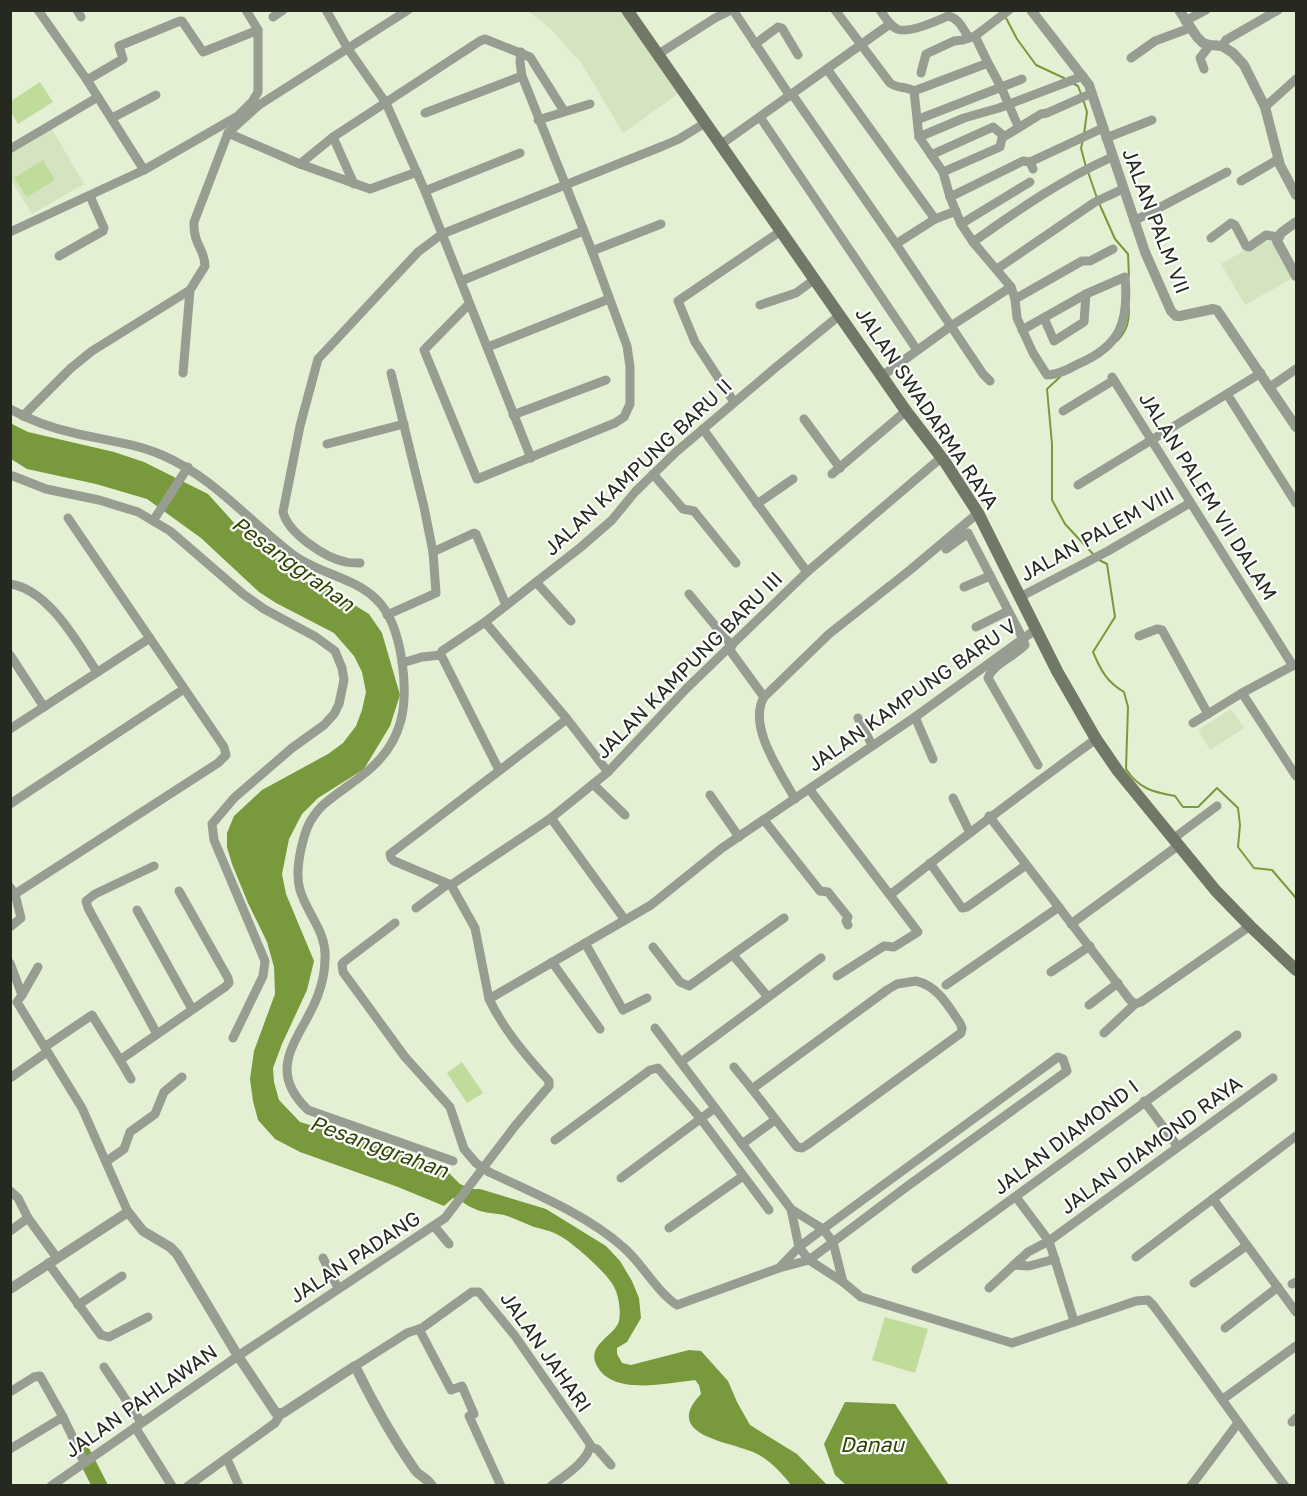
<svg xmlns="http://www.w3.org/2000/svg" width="1307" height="1496" viewBox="0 0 1307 1496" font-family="'Golos Text',sans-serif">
<rect width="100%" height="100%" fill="#e3f0d3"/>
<g fill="#d4e4c0">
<path d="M528,11H627L682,91L623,133L582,64L551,29Z"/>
<path d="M52,129L84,184L32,214L11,180V154Z"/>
<path d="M1269,236L1293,278L1245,305L1221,264Z"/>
<path d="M1231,709L1244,728L1210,750L1198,730Z"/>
</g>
<g fill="#c0dc9b">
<path d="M40,82L53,102L18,124L11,112V101Z"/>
<path d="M43,160L55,180L27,197L14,178Z"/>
<path d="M462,1062L483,1093L467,1103L447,1073Z"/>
<path d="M885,1317L928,1329L915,1373L872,1360Z"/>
</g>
<g fill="#789a3d">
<path d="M10,423L28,432L114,452L144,462L208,494L236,525L302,580L332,591L369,614L382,633L400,695L390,726L364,769L318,798L302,814L289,839L282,874L286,894L314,961L307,990L282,1044L273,1068L274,1082L279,1100L300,1122L409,1155L449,1173L460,1184L472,1189H480L546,1209L606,1246L620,1261L632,1281L639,1298L641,1318L627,1342L617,1348V1354L622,1363L631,1365L689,1350L701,1351L728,1381L737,1402L750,1425L797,1454L827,1485H791C781,1472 769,1459 753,1452C727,1441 662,1435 701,1394L699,1385L695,1380C667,1383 613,1396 597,1366C585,1345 616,1335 619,1321C621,1312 619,1297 615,1289C610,1275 573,1243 560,1236C552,1231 542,1229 534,1227C524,1223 514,1218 504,1215C494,1213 482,1213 473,1208C464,1205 464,1200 453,1198L444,1206L398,1187L300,1152L275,1139L258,1120L253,1101L250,1079L254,1051L275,994L274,967L267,942L248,903L232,864L227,847V833L234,816L262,790L328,754L343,743L356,726L362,710L366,692L362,672L354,656L334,633L276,603L259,592L201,538L147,499L96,484L27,469L11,459Z"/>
<path d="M845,1402L895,1404L949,1485H846L835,1475L824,1444Z"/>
</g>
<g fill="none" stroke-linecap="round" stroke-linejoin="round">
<g stroke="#789a3d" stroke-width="2">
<path d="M1006,18L1017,39L1036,65L1064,78"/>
<path d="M1072,83L1078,86L1081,94"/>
<path d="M1083,99L1087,112L1084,134"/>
<path d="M1083,140L1081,148L1086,167"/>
<path d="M1088,172L1097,198"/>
<path d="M1099,203L1115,239L1128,254L1129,276"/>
<path d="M1117,341C1127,331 1129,322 1129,308"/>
<path d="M1060,377L1047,389L1052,444V500L1065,524L1094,555"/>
<path d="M1097,559L1107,564L1115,617L1093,652C1101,671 1107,682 1124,692L1128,707L1126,769C1139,789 1153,792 1175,796L1183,807H1198L1217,788L1238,808L1240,825L1238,847L1254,868L1272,870L1296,898"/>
</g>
<path stroke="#789a3d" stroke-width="15" d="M80,1447L100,1486"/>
<g stroke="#989d92" stroke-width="9">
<path d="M38,10L87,80L144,170"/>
<path d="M77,10L81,17"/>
<path d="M246,10L258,30"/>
<path d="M326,10L348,49L386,103L425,191L531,458"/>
<path d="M733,10L790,96"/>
<path d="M835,10L890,83C898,89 906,86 914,91L919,137L943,172L950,197L961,224L973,242L1011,287L1015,299L1017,318L1033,353L1047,375C1058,375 1069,369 1078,364C1121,346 1129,321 1125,277L1086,294L1022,330"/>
<path d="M880,10C885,17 889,25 897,29C908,34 937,21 948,16C959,18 963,29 969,38"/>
<path d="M273,17L283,10"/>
<path d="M1185,21L1206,10"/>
<path d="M755,44L778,27L782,28L798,55"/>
<path d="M1222,46L1226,40L1278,10"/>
<path d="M657,55L715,18L731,10"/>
<path d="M1131,58L1155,41L1190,28"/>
<path d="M988,63L1001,87L1018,126"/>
<path d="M827,69L935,219"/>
<path d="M1204,69L1200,58L1210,45"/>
<path d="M921,73L926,54L954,41L963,40L975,36L1009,10"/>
<path d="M914,91L988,63L975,36"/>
<path d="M792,94L896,244L983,374L990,381"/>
<path d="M1265,107L1296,79"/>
<path d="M425,113L522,76"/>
<path d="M760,117L917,350"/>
<path d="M112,118L156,95"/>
<path d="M919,119L1022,79"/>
<path d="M538,120L590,104"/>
<path d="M228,133L300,164L370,189L417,172"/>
<path d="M333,137L354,184"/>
<path d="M919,137L964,118L999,108L1083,76"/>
<path d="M1106,138L1152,120"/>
<path d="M720,145L890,24"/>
<path d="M10,149L98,97"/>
<path d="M931,155L993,127L1004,136"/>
<path d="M1030,162L1103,128"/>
<path d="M300,164L333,137L480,41L485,39L530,57L564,111"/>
<path d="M943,172L1000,147L1002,138L1041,114L1047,113L1092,93"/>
<path d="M1241,181L1277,160"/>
<path d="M425,191L520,153"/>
<path d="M950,197L1023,161L1030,162L1033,169"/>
<path d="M1134,221L1227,172"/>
<path d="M961,224L1030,182"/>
<path d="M10,232L144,170L238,116L252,102L258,92V30L203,52L182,21H180L119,46L123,59L87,80"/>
<path d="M1211,238L1231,223L1235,225L1246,246L1249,247L1266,235L1278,237"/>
<path d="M973,242C1018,210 1061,180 1112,157"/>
<path d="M896,244L935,219L956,211"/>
<path d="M592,251L661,224"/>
<path d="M59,256L103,231L104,228L90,196"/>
<path d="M997,269L1095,202L1123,189"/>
<path d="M461,281L583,231"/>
<path d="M1015,299L1082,261H1090L1113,249"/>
<path d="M469,304L424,350L477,479L615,423L624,417L630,404V367L627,346L592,251L522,76L520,62L521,52"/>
<path d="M760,305L796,293L815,279"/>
<path d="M1044,318L1054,341L1084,322L1086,294"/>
<path d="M488,347L609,299"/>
<path d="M183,373L190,290L205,266C205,249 193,245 194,222L228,133L259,105L408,10"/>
<path d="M391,373L424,507L433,552L474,533L476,534L506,605"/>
<path d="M882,376L951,326L1011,287"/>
<path d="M1112,377L1293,666"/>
<path d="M1270,387L1296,369"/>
<path d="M1227,394L1296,503"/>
<path d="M734,402L695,342L678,301L781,231"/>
<path d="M10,409C30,420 51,428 74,433C104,440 134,443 162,455C213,477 249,521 292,554C317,573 353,577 376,599C392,614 399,641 402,661C408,704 404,739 370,769C355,782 338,792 323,805C309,819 305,831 301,849C298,863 296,877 300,890C307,914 327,932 325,959C325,970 322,984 318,995C302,1038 263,1067 308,1110L453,1161"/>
<path d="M1063,411L1114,380"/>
<path d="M513,415L606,380"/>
<path d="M23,416L71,368L92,351L190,290"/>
<path d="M804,419L840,468"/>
<path d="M703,429L807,572"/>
<path d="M327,444L404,424"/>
<path d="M653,474L683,509L694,511L736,563"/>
<path d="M832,474L906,411"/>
<path d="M13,476L46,489L99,500L138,512L170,531L243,594L264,609L316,637L335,651L342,668L344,680L339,704L334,714L324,725L292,748L234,798L212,824L214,840L265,961L263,976L233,1038"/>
<path d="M1078,485L1261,373"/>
<path d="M757,504L793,479"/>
<path d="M153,521L188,467"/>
<path d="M946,549L968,533L1023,639L1025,645C1015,656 993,664 988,678L1038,765"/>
<path d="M360,563C356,563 350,563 346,562C325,558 288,533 283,512L300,426L318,359L418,252L442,234L663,146L679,139L705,123"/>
<path d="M536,582L571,621"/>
<path d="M10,584C48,589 77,642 97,672"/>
<path d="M964,587L990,576"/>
<path d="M689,594L732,646"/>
<path d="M1020,597L1108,551L1190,503"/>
<path d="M387,615L436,593L433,552"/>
<path d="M485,622L567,719L608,772"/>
<path d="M976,627L1008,611"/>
<path d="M1139,636L1157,629L1162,630L1208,714"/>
<path d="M729,649L764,697"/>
<path d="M10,655L44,707"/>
<path d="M402,663L422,657L441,655"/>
<path d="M1242,693L1296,776"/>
<path d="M915,717L933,759"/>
<path d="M858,718L872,745"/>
<path d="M1193,723L1242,693L1296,664"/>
<path d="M10,729L150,638"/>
<path d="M499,770L441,655L442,651L485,622L581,547L612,520L635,492L676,452L775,368L840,315"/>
<path d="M593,784L625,815"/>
<path d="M810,790L918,932L894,947L884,946L837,976"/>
<path d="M710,795L739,837"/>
<path d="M953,798L970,833"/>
<path d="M795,799C781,773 747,726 764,697L829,634L910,570L978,513"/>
<path d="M10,804L184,689"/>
<path d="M989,816L1130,1000L1135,1004"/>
<path d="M551,818L625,920"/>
<path d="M764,820L820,891L828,892L848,917L846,921L848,925"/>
<path d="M1174,838L1217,806"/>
<path d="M930,863L962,908L967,907L1026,865"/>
<path d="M154,866L95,894L86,901L88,908L157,1034"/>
<path d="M451,885L551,818L608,772L686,689L807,572L942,457"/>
<path d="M451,885L394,861L391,858L390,854L567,719"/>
<path d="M10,887L15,894L218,763L226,755L224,747L68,518"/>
<path d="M890,895C958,841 1026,790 1096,739"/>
<path d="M416,908L448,884"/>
<path d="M137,910L192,1009"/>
<path d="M395,923L345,961L342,964L343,972L405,1057L450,1107L464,1149L476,1163"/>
<path d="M1071,924L1179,845"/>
<path d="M10,927L21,918L15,894"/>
<path d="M585,943L623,1010L647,998"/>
<path d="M653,947L680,982L689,986L784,918"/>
<path d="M733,955L768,997"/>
<path d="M552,962L600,1029"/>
<path d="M10,963L22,995L17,1002L82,1108L128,1212"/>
<path d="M1051,972L1090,946"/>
<path d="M916,981C938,986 948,1006 960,1023L962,1028L961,1033L807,1145L802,1148L797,1147L752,1089L887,990L897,984Z"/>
<path d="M946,985L1059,907"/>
<path d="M22,995L38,967"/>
<path d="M489,999L651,905L722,848L915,717L1035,630"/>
<path d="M1089,1005L1118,983"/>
<path d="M655,1028L791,1209L799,1247L809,1260L843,1282L861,1297L1012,1343L1136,1301L1148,1300L1153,1305C1198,1365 1240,1426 1285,1486"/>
<path d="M1104,1033L1135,1004L1141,1002L1250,926"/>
<path d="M46,1046L92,1015L120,1060L225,987L229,983L228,978L179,891"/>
<path d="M1058,1057L1063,1059L1067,1071L909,1185L809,1260L779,1268L799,1247L823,1229Z"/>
<path d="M120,1060L131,1079"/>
<path d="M681,1062L821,958"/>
<path d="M734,1067L752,1089"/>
<path d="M10,1078L47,1052"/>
<path d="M1144,1101L1178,1147"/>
<path d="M555,1140L650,1070L658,1068L701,1119L769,1210"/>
<path d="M742,1144L775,1120"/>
<path d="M107,1161L124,1149L130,1132L155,1114L164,1092L182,1077"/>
<path d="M489,1172C533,1193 586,1214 623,1247C642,1263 656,1291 677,1305L779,1268"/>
<path d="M621,1178L715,1108"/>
<path d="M10,1191L18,1198L28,1218L57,1258"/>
<path d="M1016,1197L1049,1241L1074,1321"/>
<path d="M1213,1199L1296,1312"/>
<path d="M791,1209L823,1229L833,1242L843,1282"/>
<path d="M434,1226L449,1244"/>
<path d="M669,1228L743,1176"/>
<path d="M10,1231L28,1218"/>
<path d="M1136,1257L1296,1136"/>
<path d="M323,1258L338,1288"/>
<path d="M48,1263L101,1335L109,1337L148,1317"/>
<path d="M1014,1265L1029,1266L1055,1259"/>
<path d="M916,1269L1237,1035"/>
<path d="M1194,1283L1246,1246"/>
<path d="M1292,1284L1296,1282"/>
<path d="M989,1288L1028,1252L1049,1241L1273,1078"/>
<path d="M78,1305L122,1276"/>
<path d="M1225,1328L1278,1287"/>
<path d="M419,1329L451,1390L462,1386L474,1414L469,1416L501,1486"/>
<path d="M355,1366L407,1333L422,1328L472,1292H479L515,1336L590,1444C591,1459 563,1477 551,1486"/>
<path d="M104,1367L141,1422"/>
<path d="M10,1392L34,1377L40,1376L63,1417L84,1461"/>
<path d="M1223,1399L1296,1346"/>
<path d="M1292,1422L1296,1418"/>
<path d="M135,1427L172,1486"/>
<path d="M591,1447L597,1449L611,1465"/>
<path d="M10,1449L63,1417"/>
<path d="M227,1459L239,1486"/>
<path d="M51,1486L238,1356L445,1218L515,1126L549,1086V1081C526,1056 504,1030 489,999L475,928L451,885"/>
<path d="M188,1486L275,1423L280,1415"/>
<path d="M1191,1486L1238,1423"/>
</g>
<g stroke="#989d92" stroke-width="10">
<path d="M1031,10L1089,85L1145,252L1171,311L1176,316H1180L1213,309L1217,310L1296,427"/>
<path d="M1179,10L1197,37L1203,43L1210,45L1222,46L1233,53L1244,65L1265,107L1280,165L1296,195"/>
<path d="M1296,222L1281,233L1277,241L1296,276"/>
<path d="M10,1289L128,1212L143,1231L170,1247L177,1254L238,1356L276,1413H283L355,1366C373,1403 392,1437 415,1470C420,1477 428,1478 432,1486"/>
</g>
<path stroke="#717867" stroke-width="12" d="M627,10L906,411L945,462L978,513L1057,671L1096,739L1118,771L1216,891L1250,926L1296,970"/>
<path stroke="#989d92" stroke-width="9" d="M476,1163L489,1172"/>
</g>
<g text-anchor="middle" stroke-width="4.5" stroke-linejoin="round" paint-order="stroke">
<g font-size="20" fill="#25291f" stroke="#fff">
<text transform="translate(1156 221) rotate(69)" y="7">JALAN PALM VII</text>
<text transform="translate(927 408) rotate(56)" y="7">JALAN SWADARMA RAYA</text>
<text transform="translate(638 467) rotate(-43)" y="7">JALAN KAMPUNG BARU II</text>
<text transform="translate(1208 496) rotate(58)" y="7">JALAN PALEM VII DALAM</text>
<text transform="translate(1097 534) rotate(-29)" y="7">JALAN PALEM VIII</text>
<text transform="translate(689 665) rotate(-45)" y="7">JALAN KAMPUNG BARU III</text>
<text transform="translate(912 695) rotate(-35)" y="7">JALAN KAMPUNG BARU V</text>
<text transform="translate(1066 1137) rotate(-37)" y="7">JALAN DIAMOND I</text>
<text transform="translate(1151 1145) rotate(-36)" y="7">JALAN DIAMOND RAYA</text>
<text transform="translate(355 1257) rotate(-33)" y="7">JALAN PADANG</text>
<text transform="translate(546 1352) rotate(55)" y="7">JALAN JAHARI</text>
<text transform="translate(141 1401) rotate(-35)" y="7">JALAN PAHLAWAN</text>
</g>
<g font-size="21" font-style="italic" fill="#304600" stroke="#fff">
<text transform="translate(293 564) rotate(36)" y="7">Pesanggrahan</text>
<text transform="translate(379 1147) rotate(20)" y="7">Pesanggrahan</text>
<text x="872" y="1452">Danau</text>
</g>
</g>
<rect width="1307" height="1496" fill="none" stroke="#25291f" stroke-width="24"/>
</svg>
